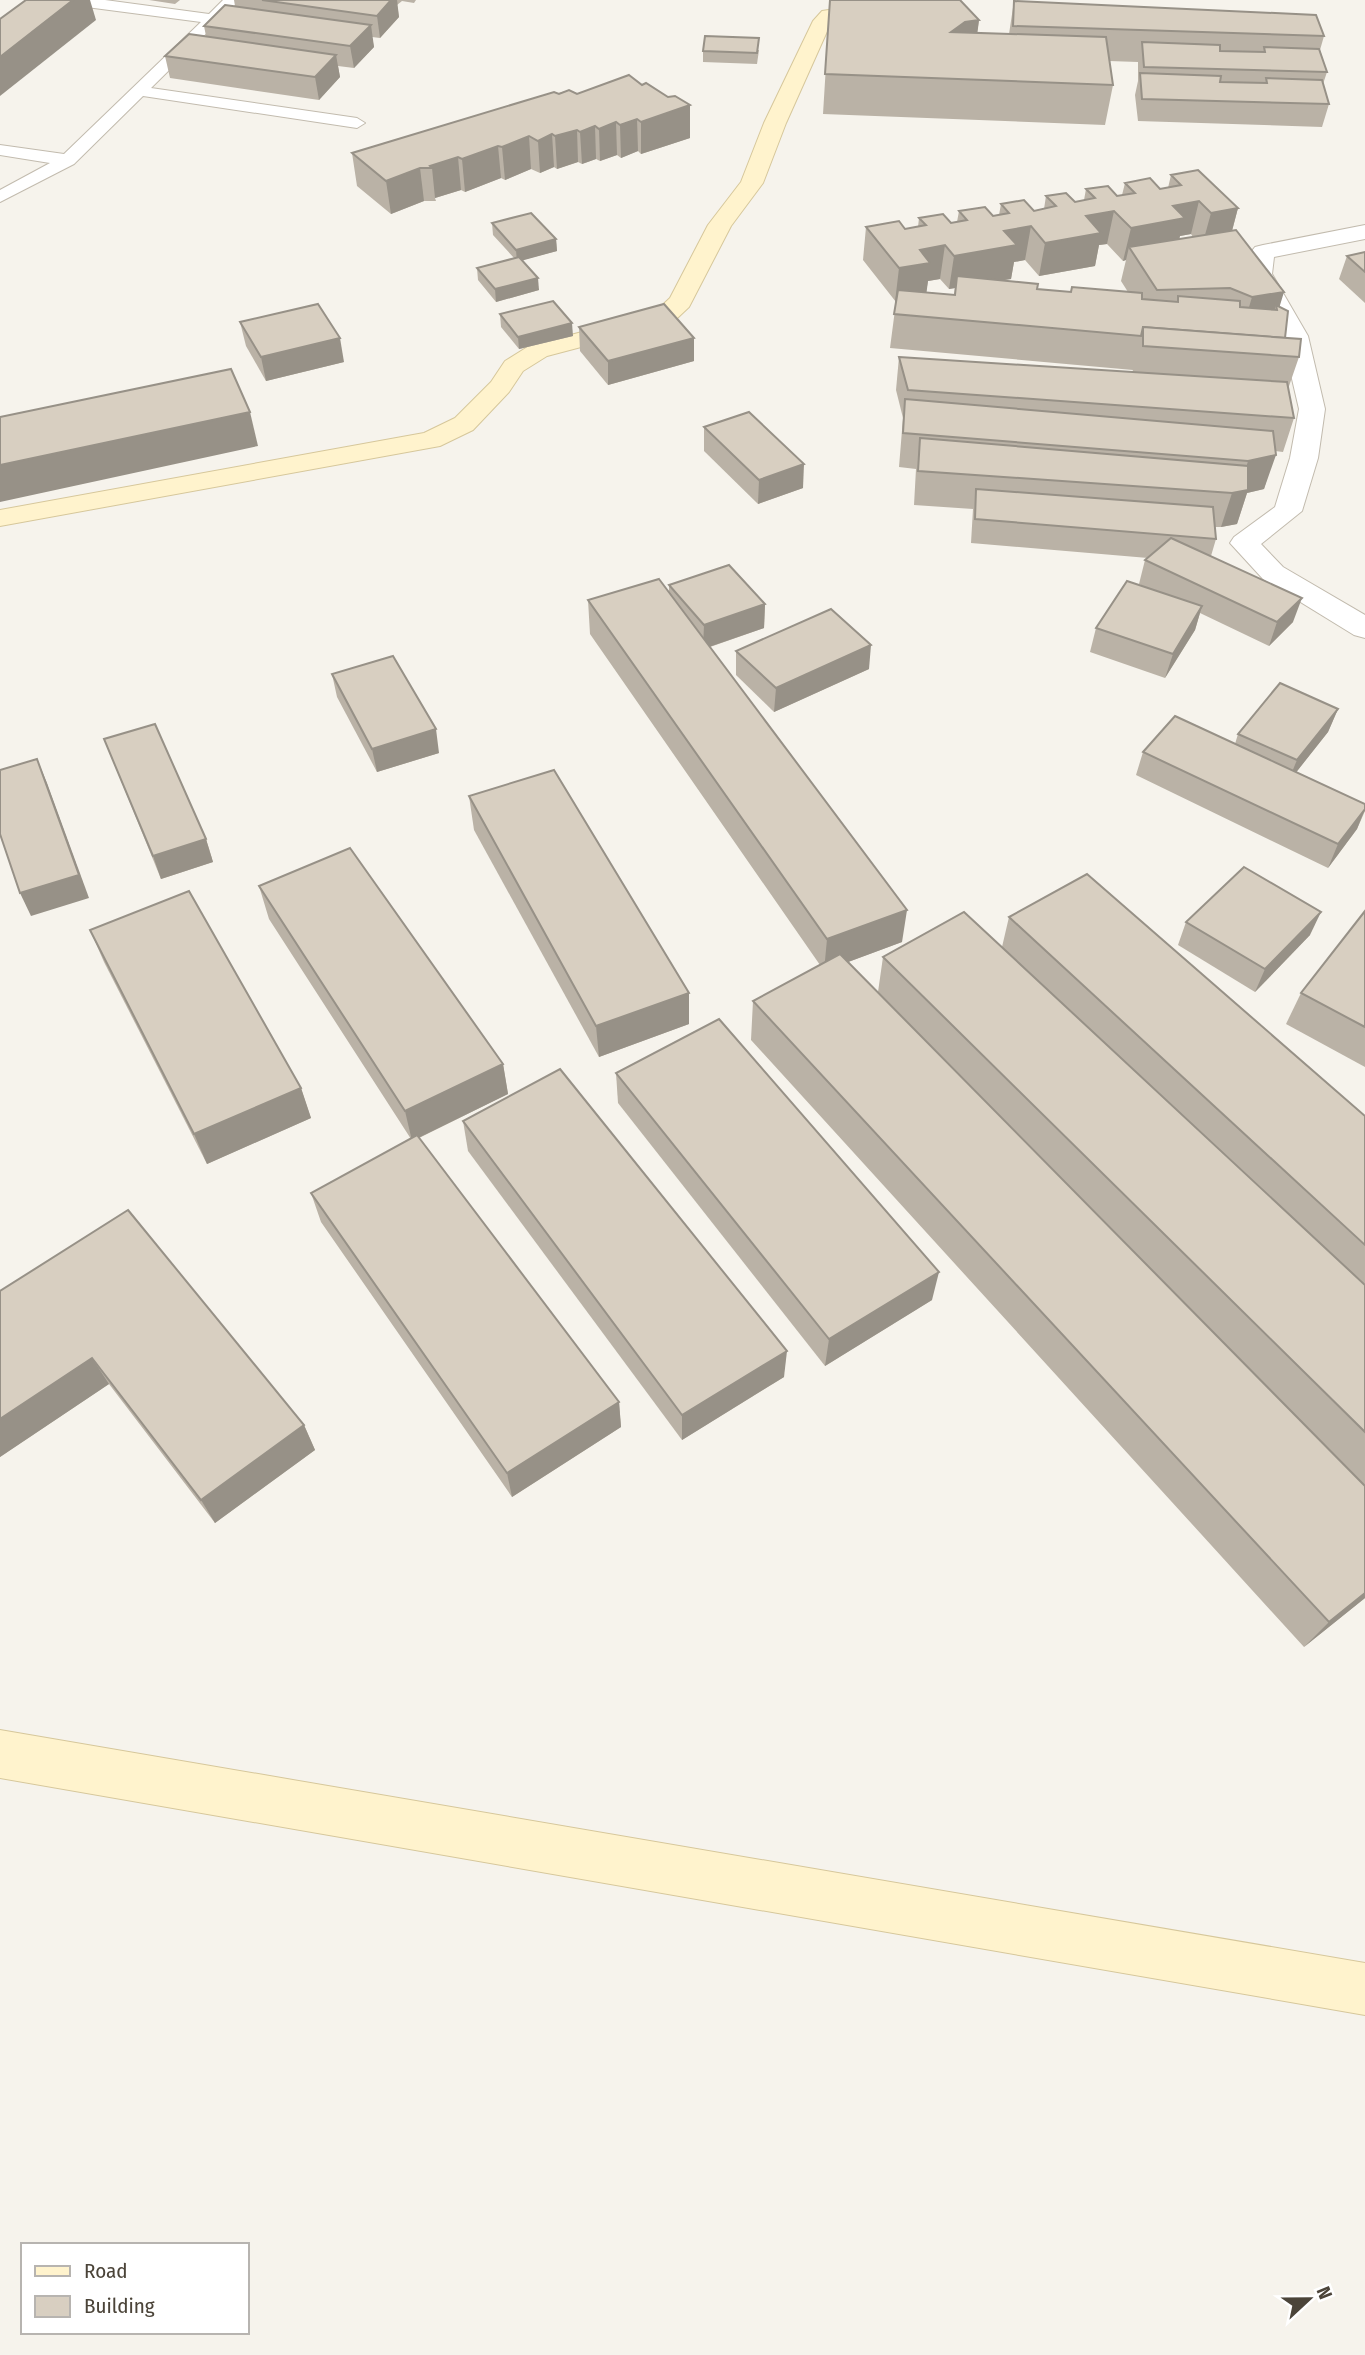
<svg xmlns="http://www.w3.org/2000/svg" width="1365" height="2355" viewBox="0 0 1365 2355" font-family="'Fira Sans Condensed',sans-serif">
<rect width="100%" height="100%" fill="#f6f3ec"/>
<g fill="none" stroke-linecap="round" stroke-linejoin="round">
<g stroke="#c2bbae" stroke-width="2">
<path id="lane" d="M63,0H105L209,14L223,0H240L151,88L357,118L365,123L357,128L143,96L74,164L0,202V190L50,163L0,155V145L64,154L201,22L71,5Z"/>
</g>
<g stroke="#c2bbae" stroke-width="2">
<path id="street" d="M1365,225V239L1274,257L1272,274L1308,336L1325,409L1318,458L1302,511L1261,544L1283,567L1365,615V638L1354,635L1263,579L1230,543L1234,537L1275,507L1290,458L1299,409L1282,336L1248,274L1251,252L1255,247L1263,245Z"/>
</g>
<g stroke="#d6c79b" stroke-width="2">
<g id="secondary">
<path d="M895,0H948L945,4L938,6L835,20L829,27L786,123L763,183L731,226L689,307L672,323L547,356L523,371L509,392L473,430L440,446L0,526V510L424,433L455,418L491,382L505,361L529,346L654,313L670,298L708,225L741,182L764,123L813,21L822,11Z"/>
<path d="M0,1730L1365,1963V2015L0,1778Z"/>
</g>
</g>
<use href="#lane" fill="#fff" fill-rule="evenodd"/>
<use href="#street" fill="#fff" fill-rule="evenodd"/>
<use href="#secondary" fill="#fff3cd" fill-rule="evenodd"/>
</g>
<g fill="#bab2a6" fill-rule="evenodd">
<path d="M149,0H180L175,4Z"/>
<path d="M234,0H416L414,3L402,1L397,5L399,17L380,38L372,37L374,47L354,68L338,66L340,77L319,100L170,78L165,56L206,36L204,26L235,6Z"/>
<path d="M830,0L979,20L977,33L1009,34L1014,1L1324,36L1320,50L1327,72L1323,84L1329,104L1322,127L1138,121L1135,95L1138,81V62L1109,61L1113,85L1105,125L823,114Z"/>
<path d="M759,50L757,64L703,62V51Z"/>
<path d="M569,90L690,138L641,154L638,151L621,158L617,155L600,161L596,159L582,164L578,162L557,169L554,167L540,173L531,169L505,180L501,178L465,192L461,190L435,198L436,201H424L391,214L357,186L352,153Z"/>
<path d="M1171,175L1238,208L1232,231L1280,306L1285,338L1299,357L1288,389L1294,418L1283,452L1275,451L1264,489L1247,493L1237,524L1221,527H1215L1216,539L1211,556L1293,622L1269,646L1200,613L1195,630L1165,678L1090,652L1096,628L1147,588L1139,584L1145,560L1148,558L971,543L973,509L914,505L916,469L899,467L903,418L896,390L899,357L1132,372L1133,370L890,348L896,302L863,260L866,227L905,229L918,227L919,218L951,223L957,222L959,211L993,216L999,215L1001,204L1034,211L1044,209L1046,196L1075,202L1084,200L1086,189L1117,196L1122,195L1125,183L1160,189L1168,188ZM1191,234L1193,237L1179,239L1180,236ZM1107,244L1123,261L1126,260L1121,281L1128,292H1071L1037,289L1001,280L1011,279L1014,262L1025,260L1039,276L1095,266L1099,245ZM940,279L949,289L955,288L954,295L926,292L928,281Z"/>
<path d="M492,223L556,239L557,251L522,260L539,290L496,302L478,280L477,268L514,258L493,235Z"/>
<path d="M1365,252V303L1339,279L1347,256Z"/>
<path d="M500,314L573,336L519,349L501,327Z"/>
<path d="M240,322L344,362L266,381L246,346Z"/>
<path d="M579,327L694,338V361L608,385L580,351Z"/>
<path d="M704,427L803,488L758,504L704,451Z"/>
<path d="M669,585L765,604L764,628L710,647L902,942L848,962L878,992L883,957L1002,947L1009,917L1365,1116V1598L1304,1647L751,1040L753,1001L820,965L590,634L588,600L669,593Z"/>
<path d="M736,651L869,669L774,712L736,675Z"/>
<path d="M332,674L439,753L377,772L337,697Z"/>
<path d="M1338,709L1328,732L1296,772L1365,804V811L1357,829L1328,868L1136,775L1143,752L1235,744L1238,734Z"/>
<path d="M104,739L206,839L213,862L161,879Z"/>
<path d="M469,796L689,993V1024L599,1057L474,830Z"/>
<path d="M259,886L503,1064L508,1094L419,1138L619,1402L621,1427L512,1497L321,1222L311,1193L411,1139L269,919Z"/>
<path d="M1365,911V1067L1286,1024L1301,993Z"/>
<path d="M1186,922L1310,935L1255,992L1178,945Z"/>
<path d="M90,930L301,1088L311,1118L207,1164L104,962Z"/>
<path d="M616,1073L932,1300L825,1366L618,1103Z"/>
<path d="M463,1121L784,1377L682,1440L468,1151Z"/>
<path d="M0,1291L304,1425L315,1450L215,1523L109,1384L0,1457Z"/>
</g>
<g fill="#979187">
<path d="M73,0H90L96,20L0,96V57Z"/>
<path d="M391,0H397L399,17L380,38L377,16Z"/>
<path d="M979,20L974,59L951,32L965,22Z"/>
<path d="M371,25L374,47L354,68L350,46Z"/>
<path d="M336,55L340,77L319,100L315,77Z"/>
<path d="M690,105V138L641,154V122Z"/>
<path d="M637,119L638,151L621,158L620,125Z"/>
<path d="M616,122L617,155L600,161L599,129Z"/>
<path d="M595,126L596,159L582,164L580,132Z"/>
<path d="M577,130L578,162L557,169L555,136Z"/>
<path d="M552,134L554,167L540,173L538,141Z"/>
<path d="M529,136L531,169L505,180L502,147Z"/>
<path d="M498,146L501,178L465,192L462,159Z"/>
<path d="M458,157L461,190L435,198L432,168L430,166Z"/>
<path d="M420,168L424,201L391,214L386,181Z"/>
<path d="M1199,201L1191,234L1180,236L1176,251L1129,247L1126,260L1123,261L1131,228L1173,206Z"/>
<path d="M1238,208L1229,242L1202,246L1211,213Z"/>
<path d="M1114,211L1107,244L1099,245L1095,266L1039,276L1045,243L1086,216Z"/>
<path d="M1031,226L1025,260L1014,262L1011,279L949,289L954,256L1004,231Z"/>
<path d="M556,239L557,251L517,262L516,250Z"/>
<path d="M945,245L940,279L928,281L926,296L895,302L899,268L920,250Z"/>
<path d="M538,278L539,290L496,302L495,289Z"/>
<path d="M1284,292L1274,325L1277,310L1276,305L1270,326L1242,331L1252,297Z"/>
<path d="M572,323L573,336L519,349L518,337Z"/>
<path d="M340,338L344,362L266,381L261,357Z"/>
<path d="M694,338V361L608,385V361Z"/>
<path d="M250,412L258,446L0,502V465Z"/>
<path d="M1276,455L1264,489L1247,493L1237,524L1221,527L1232,493L1239,492L1248,461Z"/>
<path d="M804,464L803,488L758,504L759,480Z"/>
<path d="M1302,598L1293,622L1269,646L1277,622Z"/>
<path d="M765,604L764,628L703,649L704,625Z"/>
<path d="M1202,606L1195,630L1165,678L1173,654Z"/>
<path d="M871,645L869,669L774,712L776,688Z"/>
<path d="M1338,709L1328,732L1287,784L1297,760Z"/>
<path d="M436,729L439,753L377,772L372,749Z"/>
<path d="M37,759L47,783L89,898L31,916L20,893Z"/>
<path d="M1365,809L1357,829L1328,868L1338,844Z"/>
<path d="M206,839L213,862L161,879L153,856Z"/>
<path d="M907,910L902,942L824,971L827,939Z"/>
<path d="M1321,912L1310,935L1255,992L1265,969Z"/>
<path d="M689,993V1024L599,1057L596,1026Z"/>
<path d="M503,1064L508,1094L412,1141L405,1111Z"/>
<path d="M301,1088L311,1118L207,1164L194,1134Z"/>
<path d="M939,1272L932,1300L825,1366L829,1339Z"/>
<path d="M787,1351L784,1377L682,1440V1415Z"/>
<path d="M92,1358L109,1384L0,1457V1419Z"/>
<path d="M619,1402L621,1427L512,1497L507,1473Z"/>
<path d="M304,1425L315,1450L215,1523L201,1500Z"/>
<path d="M1365,1593V1598L1304,1647L1329,1622Z"/>
</g>
<g fill="#d8cfc1" stroke="#979187" stroke-width="2">
<path d="M26,0H73L0,57V19Z"/>
<path d="M262,0H391L377,16Z"/>
<path d="M830,0H960L979,20L965,22L951,32L1106,37L1113,85L825,74Z"/>
<path d="M1014,1L1316,15L1324,36L1013,26Z"/>
<path d="M225,5L371,25L350,46L204,26Z"/>
<path d="M189,34L336,55L315,77L165,56Z"/>
<path d="M705,36L759,38L757,53L703,51Z"/>
<path d="M1142,42L1220,45V51L1265,52L1264,47L1319,49L1327,72L1144,67Z"/>
<path d="M1140,73L1221,76L1220,82L1267,83L1266,78L1322,80L1329,104L1142,99Z"/>
<path d="M629,75L642,85L646,83L668,97L675,96L690,105L641,122L637,119L620,125L616,122L599,129L595,126L580,132L577,130L555,136L552,134L538,141L529,136L502,147L498,146L462,159L458,157L430,166L432,168H420L386,181L352,153L554,92L559,94L569,90L577,94Z"/>
<path d="M1198,170L1238,208L1211,213L1199,201L1173,206L1185,218L1131,228L1114,211L1086,216L1101,233L1045,243L1031,226L1004,231L1017,245L954,256L945,245L920,250L930,263L899,268L866,227L899,221L905,229L926,225L919,218L943,214L951,223L967,220L959,211L985,207L993,216L1009,213L1001,204L1024,200L1034,211L1056,206L1046,196L1066,193L1075,202L1095,198L1086,189L1108,186L1117,196L1135,193L1125,183L1150,178L1160,189L1181,185L1171,175Z"/>
<path d="M531,213L556,239L516,250L492,223Z"/>
<path d="M1236,230L1284,292L1252,297L1230,288L1157,290L1129,247Z"/>
<path d="M1365,252V272L1347,256Z"/>
<path d="M519,257L538,278L495,289L477,268Z"/>
<path d="M957,276L1038,284L1037,289L1071,292L1072,287L1142,293V299L1178,302V296L1240,301V307L1277,310L1276,305L1288,311L1285,338L1143,327L1141,336L894,314L898,290L955,295Z"/>
<path d="M553,301L572,323L518,337L500,314Z"/>
<path d="M318,304L340,338L261,357L240,322Z"/>
<path d="M664,304L694,338L608,361L579,327Z"/>
<path d="M1143,327L1301,339L1299,357L1143,346Z"/>
<path d="M899,357L1287,382L1294,418L908,390Z"/>
<path d="M231,369L250,412L0,465V417Z"/>
<path d="M905,399L1273,431L1276,455L1248,461L903,433Z"/>
<path d="M749,412L804,464L759,480L704,427Z"/>
<path d="M920,438L1248,466V490L1232,493L918,471Z"/>
<path d="M976,489L1213,507L1216,539L975,519Z"/>
<path d="M1171,538L1302,598L1277,622L1145,560Z"/>
<path d="M729,565L765,604L704,625L669,585Z"/>
<path d="M659,579L907,910L827,939L588,600Z"/>
<path d="M1127,581L1202,606L1173,654L1096,628Z"/>
<path d="M831,609L871,645L776,688L736,651Z"/>
<path d="M393,656L436,729L372,749L332,674Z"/>
<path d="M1280,683L1338,709L1297,760L1238,734Z"/>
<path d="M1175,716L1365,804V809L1338,844L1143,752Z"/>
<path d="M155,724L206,839L153,856L104,739Z"/>
<path d="M37,759L79,875L20,893L0,834V770Z"/>
<path d="M554,770L689,993L596,1026L469,796Z"/>
<path d="M350,848L503,1064L405,1111L259,886Z"/>
<path d="M1244,867L1321,912L1265,969L1186,922Z"/>
<path d="M1087,874L1365,1116V1245L1009,917Z"/>
<path d="M189,891L301,1088L194,1134L90,930Z"/>
<path d="M1365,911V1027L1301,993Z"/>
<path d="M964,912L1365,1285V1432L883,957Z"/>
<path d="M840,954L1365,1486V1593L1329,1622L753,1001Z"/>
<path d="M719,1019L939,1272L829,1339L616,1073Z"/>
<path d="M560,1069L787,1351L682,1415L463,1121Z"/>
<path d="M417,1135L619,1402L507,1473L311,1193Z"/>
<path d="M128,1210L304,1425L201,1500L92,1358L0,1419V1291Z"/>
</g>
<rect x="21" y="2243" width="228" height="91" fill="#ffffff" stroke="#b7b4b0" stroke-width="2"/>
<rect x="35" y="2266" width="35" height="10" fill="#fff3cd" stroke="#b7b4b0" stroke-width="2"/>
<text x="84" y="2278" font-size="21" fill="#4b4439">Road</text>
<rect x="35" y="2296" width="35" height="21" fill="#d8cfc1" stroke="#b7b4b0" stroke-width="2"/>
<text x="84" y="2313" font-size="21" fill="#4b4439">Building</text>
<g transform="translate(1309 2299) rotate(68)" stroke="#ffffff" stroke-width="5" paint-order="stroke">
<path d="M0-5L12 26L0 18L-12 26Z" fill="#4b4439"/>
<text y="-10" font-size="19" font-weight="bold" text-anchor="middle" fill="#4b4439">N</text>
</g>
</svg>
